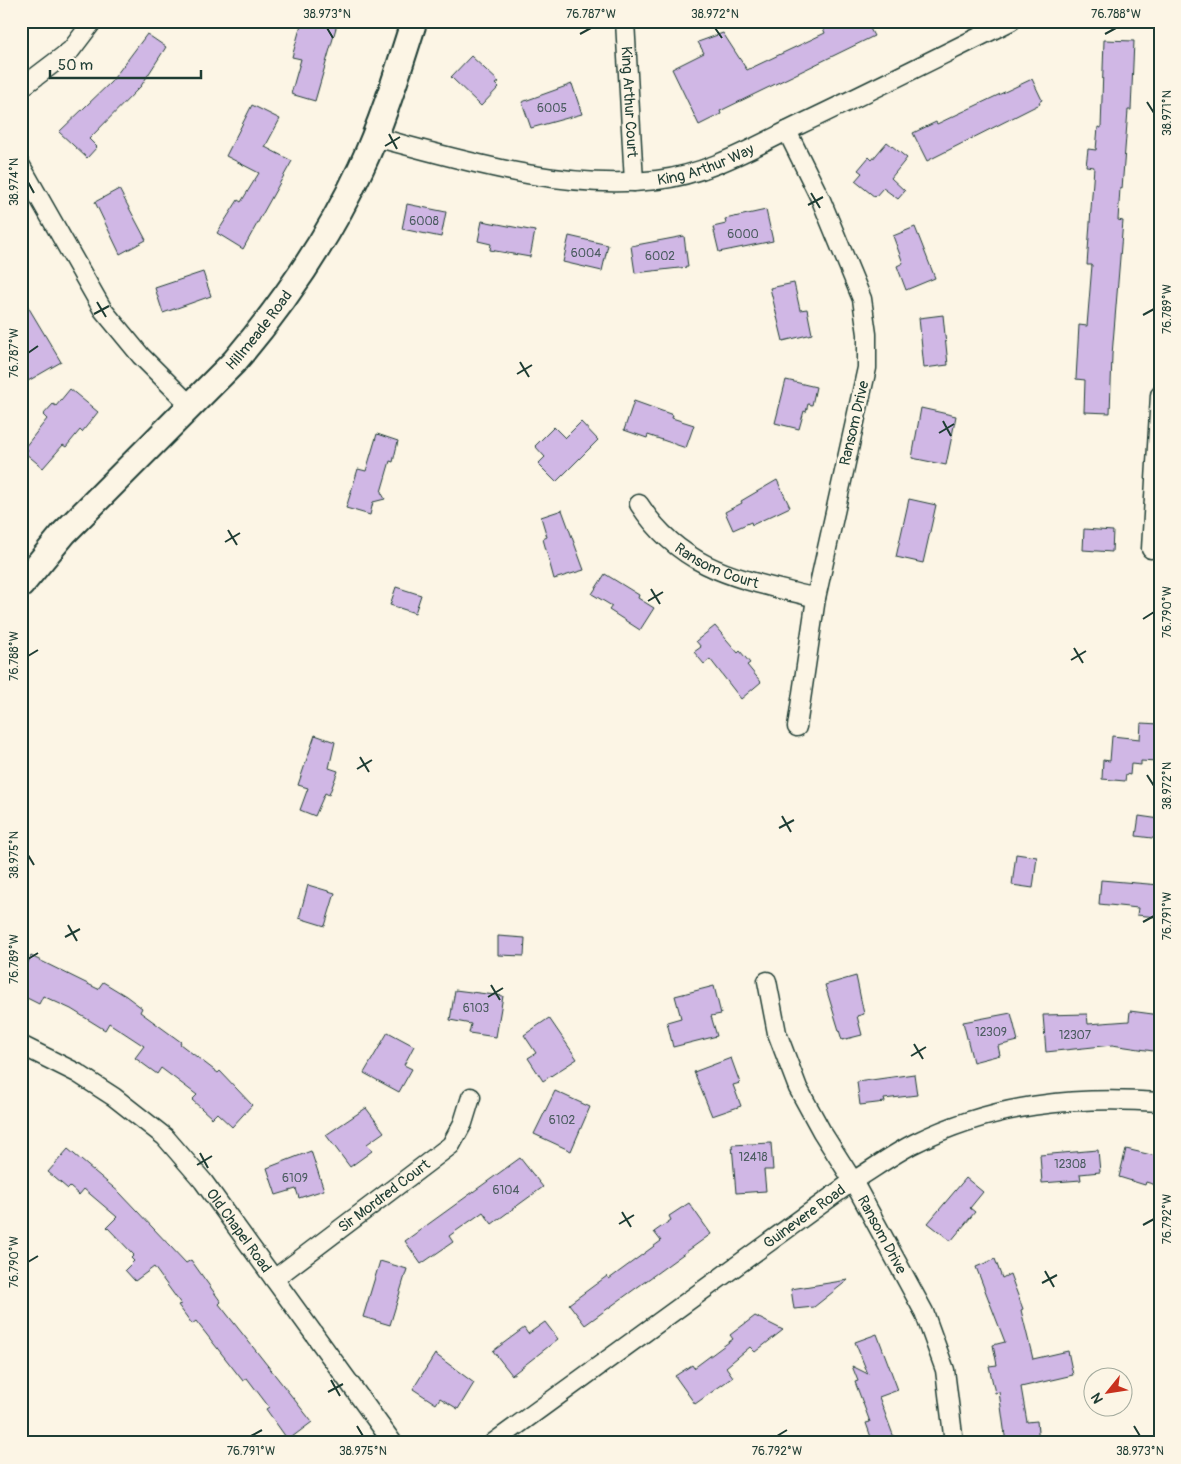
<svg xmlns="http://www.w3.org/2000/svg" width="1181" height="1464" viewBox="0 0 1181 1464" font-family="Pangolin,sans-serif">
<rect width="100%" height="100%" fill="#fcf5e5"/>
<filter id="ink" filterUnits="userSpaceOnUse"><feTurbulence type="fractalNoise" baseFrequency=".02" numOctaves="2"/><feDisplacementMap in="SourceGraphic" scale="10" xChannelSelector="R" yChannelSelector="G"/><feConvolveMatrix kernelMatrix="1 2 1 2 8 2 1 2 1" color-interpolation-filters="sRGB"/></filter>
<g filter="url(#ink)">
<g fill="#d0b7e5" stroke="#1f3d34">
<path d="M302,21H338L315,101L291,94L301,59L292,57Z"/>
<path d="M820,21H866L874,36L720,111L721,114L699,125L672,69L704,53L698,42L723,33L747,70L825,33Z"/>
<path d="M147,34L166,47L141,86L89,139L97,147L87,158L59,132L111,82Z"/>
<path d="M1104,40L1134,41L1131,110H1128L1122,189L1120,188L1118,220L1123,221L1112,355L1110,413L1084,412L1085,380L1076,379L1079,325L1087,326L1092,265H1087L1094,167L1086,166L1088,149L1096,150L1098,127L1101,128Z"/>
<path d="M471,56L499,82L496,84L499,87L481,106L451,77Z"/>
<path d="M1032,79L1042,100L1039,102L1040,104L927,161L913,133L936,122L937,124Z"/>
<path d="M572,84L582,114L531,128L522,102Z"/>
<path d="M252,105L280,119L265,147L292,161L243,249L217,233L238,200L241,202L259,173L226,156Z"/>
<path d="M887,142L907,158L891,178L905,191L898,199L883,188L875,197L855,181L862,173L858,170L869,157L872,160Z"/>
<path d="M119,189L146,240L120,254L95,202Z"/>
<path d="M407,204L446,212L441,237L402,229Z"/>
<path d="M766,210L773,241L719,252L713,227L726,224L725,219Z"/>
<path d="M482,221L535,231L530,257L490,250L491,244L478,241Z"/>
<path d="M915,227L935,278L906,290L897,266L903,263L893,236Z"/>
<path d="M569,236L608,245L602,271L563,262Z"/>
<path d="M684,236L688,267L635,273L631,246Z"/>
<path d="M203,272L211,296L163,313L155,288Z"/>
<path d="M794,283L800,310L807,309L812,334L783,341L770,288Z"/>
<path d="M21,295L61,362L21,385Z"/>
<path d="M943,315L948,365L924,368L919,318Z"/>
<path d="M786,380L816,387L812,405L808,404L806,412L804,411L799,429L775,423Z"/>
<path d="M70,389L98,412L82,432L80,430L66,447L63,445L43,468L25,453L28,450L25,447L47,419L43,415L53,404L56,406Z"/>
<path d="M634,401L673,415L672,418L694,425L686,448L648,435L647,438L624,430Z"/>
<path d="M921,408L956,416L946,465L912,458Z"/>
<path d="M581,422L598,440L556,482L538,464L545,457L535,446L554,427L565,438Z"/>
<path d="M377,434L398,441L393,462L390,461L381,492L385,499L373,502L370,515L346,508L358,469L366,471Z"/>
<path d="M777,480L790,507L752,525L751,522L733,530L725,512L742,503L741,501Z"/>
<path d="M909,499L936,505L923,563L896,557Z"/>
<path d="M562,510L584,570L554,579L543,539L547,537L541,517Z"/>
<path d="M1084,529L1113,531L1112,552L1083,550Z"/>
<path d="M605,574L639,595L638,598L654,608L640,630L609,610L612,606L592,594Z"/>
<path d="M396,587L421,595L415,613L390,605Z"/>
<path d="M715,626L738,653L740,651L750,663L747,665L761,682L741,699L710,659L704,664L694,652L701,647L696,641Z"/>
<path d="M1141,723L1159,724L1156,762L1141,761V765L1131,764L1130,775L1126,774L1125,781L1102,779L1103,760L1110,761L1112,736L1140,739Z"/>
<path d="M315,735L335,742L329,768L338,771L329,795L325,793L315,816L300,810L308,788L298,785Z"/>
<path d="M1139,816L1160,819V839L1136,836Z"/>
<path d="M1016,854L1037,857L1033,888L1012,885Z"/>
<path d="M1101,880L1160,885L1156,917L1137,915L1138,908L1099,904Z"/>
<path d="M308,885L335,893L325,926L299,918Z"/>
<path d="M498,936L525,938L524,956L498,955Z"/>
<path d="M31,956L98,989L103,982L126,996L142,1008L140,1012L181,1042L180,1044L218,1073L220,1071L252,1105L232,1127L217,1113L212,1118L192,1100L197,1095L161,1068L157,1074L135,1058L144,1046L109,1023L105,1030L71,1009L43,996L39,1004L21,995V978Z"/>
<path d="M856,976L864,1014L857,1016L862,1035L842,1040L825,985Z"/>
<path d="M714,986L721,1014L711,1016L717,1036L673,1047L667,1022L681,1018L675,996Z"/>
<path d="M455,990L503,996L496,1037L469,1033L471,1024L450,1020Z"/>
<path d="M1130,1011L1160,1015V1052L1112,1045L1046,1052L1043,1015L1087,1014L1088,1024L1129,1021Z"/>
<path d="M1011,1013L1018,1041L998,1046L1000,1055L973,1062L963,1022Z"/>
<path d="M549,1018L577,1059L543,1081L528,1058L536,1053L524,1035Z"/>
<path d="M388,1032L414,1046L404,1065L412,1069L399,1092L364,1073Z"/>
<path d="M731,1058L740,1083L733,1085L741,1106L712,1116L694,1072Z"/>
<path d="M914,1074L917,1095L884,1099L885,1102L860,1105L857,1082Z"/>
<path d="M555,1091L590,1107L571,1151L534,1134Z"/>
<path d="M366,1108L384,1132L367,1144L372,1151L350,1167L326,1135Z"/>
<path d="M771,1143L773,1170H764L766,1191L736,1193L732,1145Z"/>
<path d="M68,1149L120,1193L186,1263L191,1260L221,1302L219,1304L312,1422L288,1440L266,1409L269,1407L247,1378L243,1381L196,1321L192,1324L178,1305L181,1304L154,1267L135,1281L125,1270L134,1261L131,1258L134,1255L107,1227L117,1217L84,1189L79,1195L70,1187L68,1189L48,1172Z"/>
<path d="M1126,1149L1160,1157V1179L1158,1178L1156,1185L1146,1182L1145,1185L1119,1177Z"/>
<path d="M1098,1150L1100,1172L1080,1174L1081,1180L1042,1183L1040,1155Z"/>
<path d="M311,1151L324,1190L299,1198L296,1189L276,1195L267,1168Z"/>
<path d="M520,1158L543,1187L492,1224L483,1212L449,1236L453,1242L421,1264L405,1241Z"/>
<path d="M966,1178L983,1192L970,1208L975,1212L951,1241L928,1223Z"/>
<path d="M689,1203L711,1234L585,1325L569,1304L607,1276L609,1279L661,1241L654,1232L671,1220L669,1216Z"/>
<path d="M995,1259L1002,1278L1010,1274L1023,1309L1021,1310L1033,1359L1068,1351L1073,1375L1021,1387L1027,1422L1037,1421L1039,1443H1006L999,1392L995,1393L989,1366L997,1365L993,1345L1005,1342L976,1267Z"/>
<path d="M380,1261L407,1269L390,1325L363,1317Z"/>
<path d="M848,1280L814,1307L794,1309L791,1289Z"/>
<path d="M755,1316L783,1330L755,1352L750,1347L726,1367L733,1377L695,1404L675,1376L692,1365L694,1368L733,1339L730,1335Z"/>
<path d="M545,1322L558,1339L512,1375L493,1351L524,1328L528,1334Z"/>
<path d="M877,1334L898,1390L879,1397L896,1443H873L866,1423L870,1422L855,1382L858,1381L852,1366L868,1374L855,1342Z"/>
<path d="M435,1354L474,1383L458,1409L440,1398L436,1404L413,1389Z"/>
</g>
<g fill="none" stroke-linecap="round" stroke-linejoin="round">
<g stroke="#1f3d34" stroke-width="21">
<g id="street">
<path id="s1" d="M625,21L634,182"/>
<path d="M21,88L71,50L93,21"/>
<path d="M787,131L821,200L862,299L867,334V368L816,598L797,727"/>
<path id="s2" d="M375,137C466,161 561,191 657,180C708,174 752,148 797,126C869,92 940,56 1011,21"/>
<path d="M21,166L103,310L141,356L191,406"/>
<path id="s3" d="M639,504C683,572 742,579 816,598"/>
<path d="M1151,549L1160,395"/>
<path id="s4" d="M767,981L777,1033L798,1088L822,1132L853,1181L924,1312L945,1370L954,1443"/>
<path id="s5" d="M21,1045L77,1073L114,1097L165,1137L203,1181L393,1443"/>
<path id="s6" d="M274,1279L451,1145L463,1123L471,1097"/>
<path id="s7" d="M493,1443L853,1181C873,1169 893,1154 915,1143C993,1104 1074,1096 1160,1102"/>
</g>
</g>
<g stroke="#1f3d34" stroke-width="29">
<g id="secondary">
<path id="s8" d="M21,585L64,533L234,362C284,303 328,239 361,168C383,121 398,71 414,21"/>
</g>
</g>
<use href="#street" stroke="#fcf5e5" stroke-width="18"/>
<use href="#secondary" stroke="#fcf5e5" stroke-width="25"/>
</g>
</g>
<path fill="none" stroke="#1f3d34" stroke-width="2" d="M327,28L333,38M715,28L722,38M580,34L591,28M1105,34L1116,28M1147,102L1154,113M389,134L397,149M385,146L400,137M28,182L34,193M811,193L820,208M808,205L823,197M97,302L106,317M94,314L109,306M1143,315L1154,309M28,353L38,346M520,362L529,377M517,374L532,365M943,421L951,436M939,433L954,424M228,530L237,545M225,542L240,533M651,589L660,604M648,601L663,592M1143,619L1154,612M1074,648L1083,663M28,656L38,650M1071,660L1086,651M360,757L369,772M357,769L372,760M1147,775L1154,786M782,816L791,832M779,828L794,820M28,855L34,865M1143,922L1154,916M68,925L77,941M65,937L80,929M28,959L38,953M491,985L500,1000M488,997L503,988M914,1044L923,1059M911,1056L926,1047M200,1153L208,1168M197,1165L212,1156M622,1212L631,1227M619,1224L634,1215M1143,1225L1154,1219M28,1262L38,1256M1045,1271L1054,1287M1042,1283L1057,1275M331,1380L340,1396M328,1392L343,1384M357,1426L363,1436M1134,1426L1140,1436M251,1436L262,1430M777,1436L787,1430"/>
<g text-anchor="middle" stroke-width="4.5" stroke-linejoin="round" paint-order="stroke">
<g font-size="12" fill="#4b5c60">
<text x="552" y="112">6005</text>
<text x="424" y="225">6008</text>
<text x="743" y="238">6000</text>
<text x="586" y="257">6004</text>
<text x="660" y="260">6002</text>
<text x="476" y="1012">6103</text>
<text x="991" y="1036">12309</text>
<text x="1075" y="1039">12307</text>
<text x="562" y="1124">6102</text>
<text x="753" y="1161">12418</text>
<text x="1070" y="1168">12308</text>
<text x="295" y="1182">6109</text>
<text x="506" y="1194">6104</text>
</g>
<g font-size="15" fill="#1f3d34" stroke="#fcf5e5">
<text dy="5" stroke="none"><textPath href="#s1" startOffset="81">King Arthur Court</textPath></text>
<text dy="5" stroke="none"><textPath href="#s2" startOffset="338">King Arthur Way</textPath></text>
<text dy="5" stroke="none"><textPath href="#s8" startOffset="349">Hillmeade Road</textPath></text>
<text transform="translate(854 423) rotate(-77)" y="5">Ransom Drive</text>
<text dy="5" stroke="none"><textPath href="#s3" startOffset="102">Ransom Court</textPath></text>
<text dy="5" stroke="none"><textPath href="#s6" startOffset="138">Sir Mordred Court</textPath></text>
<text dy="5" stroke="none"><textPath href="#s7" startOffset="385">Guinevere Road</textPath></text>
<text dy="5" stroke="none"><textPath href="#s5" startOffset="291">Old Chapel Road</textPath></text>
<text dy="5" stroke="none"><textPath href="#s4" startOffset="281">Ransom Drive</textPath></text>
</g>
</g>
<rect width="1181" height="1464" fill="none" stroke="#fcf5e5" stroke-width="55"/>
<g transform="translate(1108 1392) rotate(240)"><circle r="24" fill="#fcf5e5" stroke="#a4ab9e"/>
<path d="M0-4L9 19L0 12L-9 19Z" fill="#c8321e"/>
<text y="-8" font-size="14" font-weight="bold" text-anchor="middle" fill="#1f3d34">N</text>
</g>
<path d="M50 70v8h151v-8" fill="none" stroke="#1f3d34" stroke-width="2.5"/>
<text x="58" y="70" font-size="15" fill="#1f3d34" stroke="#fcf5e5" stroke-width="4" paint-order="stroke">50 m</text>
<rect x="28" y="28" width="1126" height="1408" fill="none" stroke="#1f3d34" stroke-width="2"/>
<g font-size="12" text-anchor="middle" fill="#1f3d34">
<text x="327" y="18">38.973°N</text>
<text x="591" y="18">76.787°W</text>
<text x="715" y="18">38.972°N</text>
<text x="1116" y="18">76.788°W</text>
<text transform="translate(1167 113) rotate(-90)" y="4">38.971°N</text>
<text transform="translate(14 182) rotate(-90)" y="4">38.974°N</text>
<text transform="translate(1167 309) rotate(-90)" y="4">76.789°W</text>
<text transform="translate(14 353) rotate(-90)" y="4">76.787°W</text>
<text transform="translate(1167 612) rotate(-90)" y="4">76.790°W</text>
<text transform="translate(14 656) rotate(-90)" y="4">76.788°W</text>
<text transform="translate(1167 786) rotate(-90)" y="4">38.972°N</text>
<text transform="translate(14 855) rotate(-90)" y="4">38.975°N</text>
<text transform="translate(1167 916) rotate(-90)" y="4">76.791°W</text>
<text transform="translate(14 959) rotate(-90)" y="4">76.789°W</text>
<text transform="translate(1167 1219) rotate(-90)" y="4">76.792°W</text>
<text transform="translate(14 1262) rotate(-90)" y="4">76.790°W</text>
<text x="251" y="1455">76.791°W</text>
<text x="363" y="1455">38.975°N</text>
<text x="777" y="1455">76.792°W</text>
<text x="1140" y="1455">38.973°N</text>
</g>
</svg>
